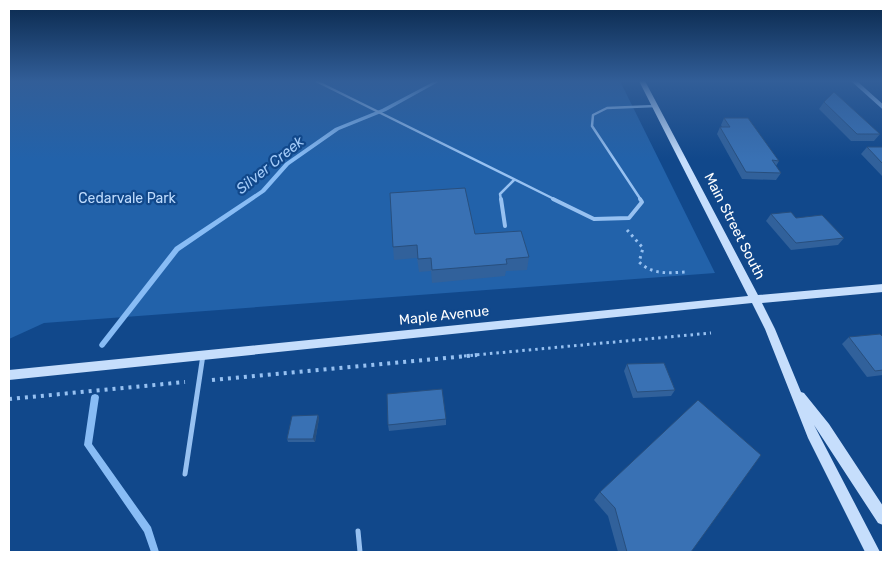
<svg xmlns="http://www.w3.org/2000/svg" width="892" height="561" viewBox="0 0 892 561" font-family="Rubik,sans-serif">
<rect width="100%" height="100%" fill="#11488b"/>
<path fill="#2262aa" d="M9,81H620L715,273L44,323L9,339Z"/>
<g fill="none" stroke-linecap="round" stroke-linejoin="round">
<g fill="#88bcf5" fill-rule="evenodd">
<path d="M435,81H440L386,111L339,130L289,165L265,192L179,251L104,347L102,348L100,347L99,345L100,343L175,247L261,190L285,163L335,128L382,109Z"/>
<path d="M95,394L98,395L99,397L92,444L151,527L159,552H151L144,532L84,445L91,397L92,395Z"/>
</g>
<g stroke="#97c1f1" stroke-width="3" stroke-dasharray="2.5 4" stroke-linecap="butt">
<path d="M627,230L643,248L639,262C653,275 668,273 686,272"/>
<path d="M464,356L711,333"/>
</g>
<g stroke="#97c1f1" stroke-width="4" stroke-dasharray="3 5" stroke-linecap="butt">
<path d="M212,380L477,355"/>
<path d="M9,399L185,382"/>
</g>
<g stroke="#97c1f1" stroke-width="2.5">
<path d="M316,81L556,200"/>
<path d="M501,200L500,194L514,180"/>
<path d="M641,200L592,126L593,115L607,108L655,106"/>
</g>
<g stroke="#97c1f1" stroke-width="4">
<path d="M501,199L505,226"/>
<path d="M553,199L594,219L629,218L642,202L640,199"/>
</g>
<g stroke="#97c1f1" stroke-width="5">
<path d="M185,474L203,355"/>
<path d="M358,531L360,552"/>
</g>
<path stroke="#97c1f1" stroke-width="4" d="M854,81L883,107"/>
<path fill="#c6defc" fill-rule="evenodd" d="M639,81H645L758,295L883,284V292L762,303L775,329L801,392L804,393L829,424L883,506V525L878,523L814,425L880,552H865L808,438L765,329L752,303L9,380V370L748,296Z"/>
</g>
<g fill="#31619b">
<path d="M824,102L880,134L874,141H851L819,109Z"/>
<path d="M724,118L779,161L776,166L781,173L776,180L742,179L717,134L720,127H722L721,125Z"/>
<path d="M867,147H883V177L861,154Z"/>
<path d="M771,214L796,218L844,238L838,245L791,250L766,221Z"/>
<path d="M475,234L529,257L527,270L506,271L505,276L432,283L431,271L419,272L417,258L394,260L393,247Z"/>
<path d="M849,337H883V375L867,377L842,344Z"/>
<path d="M627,364L675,390L671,396L633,398L624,371Z"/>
<path d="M318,415L319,418L315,442H288L287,439Z"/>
<path d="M446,419V425L389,431L388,425Z"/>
<path d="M600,492L691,552H618L608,516L594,500Z"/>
</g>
<path fill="#284f7e" d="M318,415L319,418L315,442L313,439Z"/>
<g fill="#3971b4" stroke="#284f7e">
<path d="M834,92L880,134H857L824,102Z"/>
<path d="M724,118H748L779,161L772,160L781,173L746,172L720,127H730Z"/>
<path d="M867,147H883V164Z"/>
<path d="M465,188L475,234L521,231L529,257L506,259L507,264L432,270L431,258L418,259L417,245L393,247L390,193Z"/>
<path d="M791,212L796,218L822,215L844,238L796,243L771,214Z"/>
<path d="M880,334L883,337V370L875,371L849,337Z"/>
<path d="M664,363L675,390L637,392L627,364Z"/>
<path d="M442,389L446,419L388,425L387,394Z"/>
<path d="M698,400L761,455L691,552H627L615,508L600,492Z"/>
<path d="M318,415L313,439H287L292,416Z"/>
</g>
<linearGradient id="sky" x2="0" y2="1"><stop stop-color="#09284c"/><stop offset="0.51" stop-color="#325e98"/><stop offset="1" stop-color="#325e98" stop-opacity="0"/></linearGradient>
<rect width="892" height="159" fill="url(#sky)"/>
<g text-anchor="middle" stroke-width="4.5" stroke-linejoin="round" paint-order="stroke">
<g font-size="14" fill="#bedbfd" stroke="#11488b">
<text x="127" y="203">Cedarvale Park</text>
</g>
<g font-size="14" fill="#fff" stroke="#11488b">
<text transform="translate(735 226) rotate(63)" y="5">Main Street South</text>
<text transform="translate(444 315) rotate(-6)" y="5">Maple Avenue</text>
</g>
<g font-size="15" font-style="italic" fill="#a3cbf9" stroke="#11488b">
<text transform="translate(270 165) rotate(-39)" y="5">Silver Creek</text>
</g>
</g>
<rect width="892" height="561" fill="none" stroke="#ffffff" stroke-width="20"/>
</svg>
